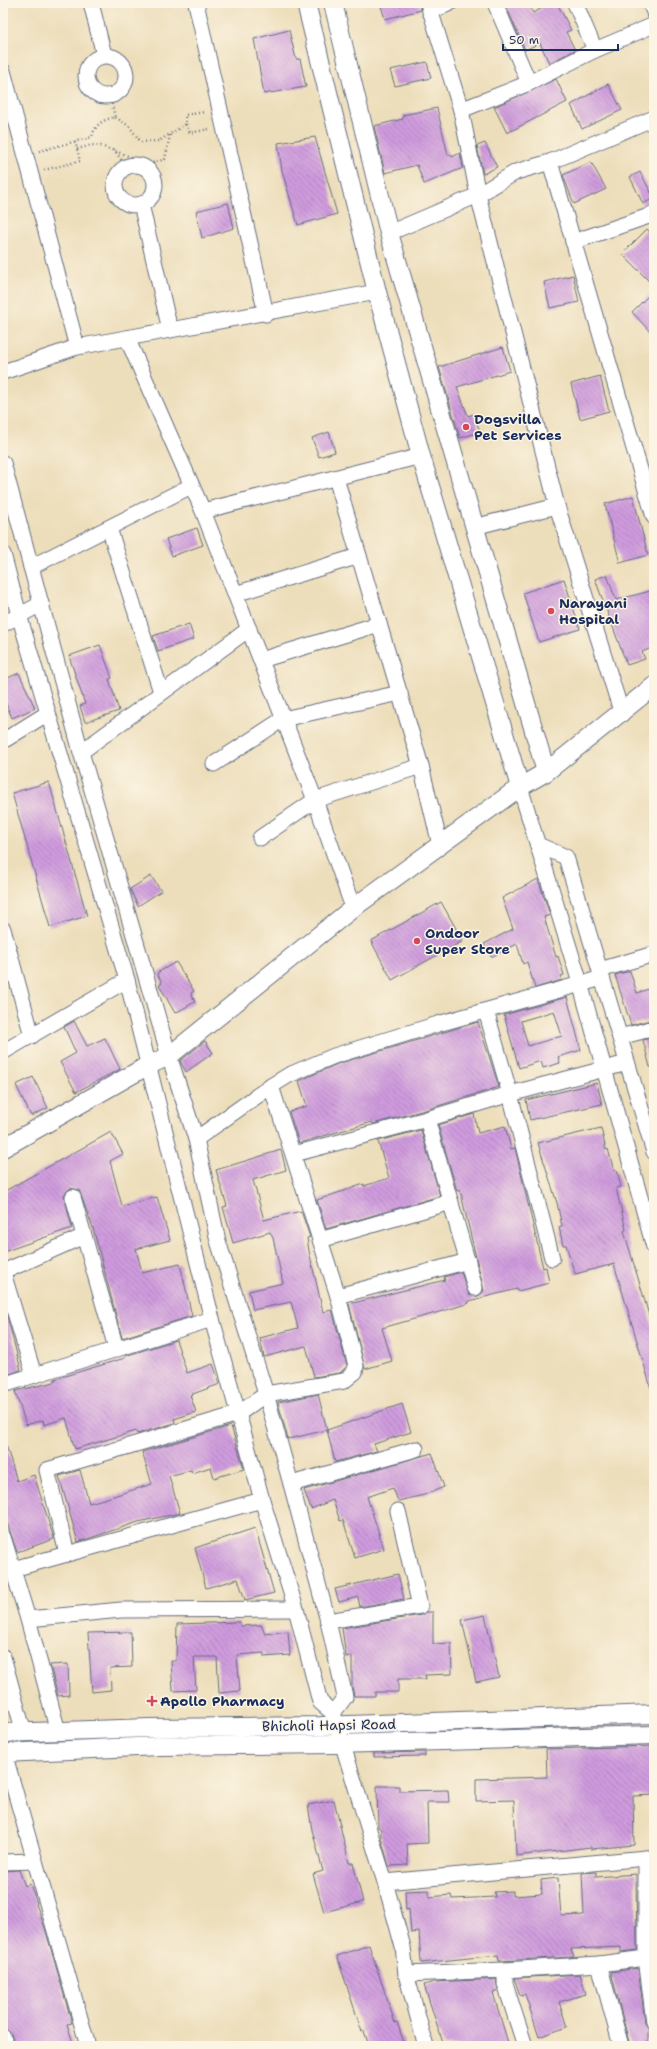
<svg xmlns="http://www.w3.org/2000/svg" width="657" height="2049" viewBox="0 0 657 2049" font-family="'Shantell Sans',sans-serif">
<defs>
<pattern id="building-back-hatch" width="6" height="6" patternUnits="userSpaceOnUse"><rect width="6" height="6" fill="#cf9bdd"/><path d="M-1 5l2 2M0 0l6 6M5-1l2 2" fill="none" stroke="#a77fb6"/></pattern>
</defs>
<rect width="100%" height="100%" fill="#fcf5e5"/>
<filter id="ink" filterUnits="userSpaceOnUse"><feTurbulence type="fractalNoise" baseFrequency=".025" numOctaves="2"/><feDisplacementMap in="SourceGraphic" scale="8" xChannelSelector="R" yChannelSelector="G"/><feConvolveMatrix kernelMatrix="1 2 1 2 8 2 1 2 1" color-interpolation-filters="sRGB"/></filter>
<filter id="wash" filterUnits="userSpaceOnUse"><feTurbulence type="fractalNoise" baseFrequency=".012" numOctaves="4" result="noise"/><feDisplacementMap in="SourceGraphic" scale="16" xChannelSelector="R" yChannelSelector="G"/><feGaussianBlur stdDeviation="0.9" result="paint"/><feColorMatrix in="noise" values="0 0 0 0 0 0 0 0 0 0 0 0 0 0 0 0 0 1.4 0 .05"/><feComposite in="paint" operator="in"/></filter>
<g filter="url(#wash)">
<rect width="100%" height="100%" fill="#eddebb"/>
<g id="blocks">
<g fill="url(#building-back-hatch)" fill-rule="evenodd">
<path d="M380,3H419L421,10L385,19Z"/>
<path d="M505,3H528L533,13L552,3H557L571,30L566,32L575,50L549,63L540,43L525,50Z"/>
<path d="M289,30L296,59H300L306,87L264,94L254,39Z"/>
<path d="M427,62L431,78L395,86L390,70Z"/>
<path d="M556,79L567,102L507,133L494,107Z"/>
<path d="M608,84L622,110L582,129L571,105Z"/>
<path d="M437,108L448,155L451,154L452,157L460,153L463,168L424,184L417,165L385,173L374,126L403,119V115Z"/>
<path d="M315,137L337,214L298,225L282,171L278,143Z"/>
<path d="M485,143L497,167L483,174L477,146Z"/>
<path d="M591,162L606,189L574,204L563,175Z"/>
<path d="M640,172L654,198L643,204L630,177Z"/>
<path d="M228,203L234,228L202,238L196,211Z"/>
<path d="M647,229L654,236V286L622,254Z"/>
<path d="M573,275L579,302L550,308L544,282Z"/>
<path d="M654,290V336L632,312Z"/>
<path d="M503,347L510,371L457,387L468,416L474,414L480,432L460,438L439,367Z"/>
<path d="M600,376L609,411L580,419L571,384Z"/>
<path d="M329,432L335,452L319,457L312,438Z"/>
<path d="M633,496L648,555L620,563L605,504Z"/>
<path d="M197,528L203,545L172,556L166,539Z"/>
<path d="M607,575L616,600L654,590V647L642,652L645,659L627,665L595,579Z"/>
<path d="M564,579L580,629L539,642L523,593Z"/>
<path d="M189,624L194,639L158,651L153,636Z"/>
<path d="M100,645L112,678L109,679L119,711L85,722L80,706L85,704L69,656Z"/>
<path d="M19,673L35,708L12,718L3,697V680Z"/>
<path d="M49,782L87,916L50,927L12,793Z"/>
<path d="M151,876L161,891L138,906L130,889Z"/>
<path d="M538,879L550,915L544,917L556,957L558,956L564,975L561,976L562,980L535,988L527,962L523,964L517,944L491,957L484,944L513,929L502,898Z"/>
<path d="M441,902L463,941L392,980L371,941Z"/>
<path d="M176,962L194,991L191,993L195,1002L175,1013L159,985L162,983L157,973Z"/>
<path d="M630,971L637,993L654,987V1019L631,1025L615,975Z"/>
<path d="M567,997L581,1050L558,1057L560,1063L543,1068L541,1061L519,1068L504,1015ZM554,1011L562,1036L528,1046L521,1021Z"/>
<path d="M74,1021L87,1046L105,1038L120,1069L76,1092L60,1062L76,1053L64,1027Z"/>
<path d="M478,1022L499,1087L425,1110L373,1124L372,1122L299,1143L289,1112L307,1106L299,1081L337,1064Z"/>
<path d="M654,1037V1067H650L643,1040Z"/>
<path d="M205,1041L213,1053L186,1072L180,1061Z"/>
<path d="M33,1077L48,1108L31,1116L16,1085Z"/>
<path d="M597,1083L602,1104L530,1120L526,1100Z"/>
<path d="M474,1114L478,1133L505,1126L511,1149L515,1148L543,1268L546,1267L549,1283L518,1291L517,1289L469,1301V1303L450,1309L382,1328L392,1361L365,1369L349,1304L445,1280L444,1277L461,1272L469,1295L478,1296L484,1291L460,1190L457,1191L438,1125Z"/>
<path d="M601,1128L606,1150L608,1149L614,1171L617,1170L621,1187L616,1188L626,1230L624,1231L654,1332V1387L651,1388L614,1264L575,1274L566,1245H563L559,1227L562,1226L557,1203L538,1143Z"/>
<path d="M421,1130L440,1196L326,1229L317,1200L364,1184V1186L389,1178L378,1141Z"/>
<path d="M111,1132L123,1154L110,1161L122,1206L157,1197L170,1240L136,1249L142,1273L180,1264L192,1316L122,1338L93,1228L79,1190L70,1188L64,1195L72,1228L3,1252V1192Z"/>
<path d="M281,1150L286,1170L253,1180L264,1220L301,1211L310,1237L307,1238L309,1251L323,1312L332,1310L347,1366L340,1373L314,1377L306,1346L264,1357L260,1338L298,1328L291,1302L253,1310L249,1291L283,1283L273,1238L270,1232L233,1243L223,1207L227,1206L216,1170Z"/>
<path d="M7,1316L21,1370L3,1376V1317Z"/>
<path d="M176,1340L187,1373L213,1364L220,1384L190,1395L196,1412L174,1419L175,1423L137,1434L136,1431L75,1449L66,1418L44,1425L43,1420L26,1425L15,1391L55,1382V1379L125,1358V1356Z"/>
<path d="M318,1394L327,1430L288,1439L278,1402Z"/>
<path d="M402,1404L411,1432L374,1444L377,1451L335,1462L327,1430Z"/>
<path d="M231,1426L244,1469L214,1478L211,1467L192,1473L191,1470L169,1476L180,1513L138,1522L78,1542L59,1476L80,1470L89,1503L107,1498L152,1484L142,1452Z"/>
<path d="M3,1445H6L17,1481L34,1475L54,1539L17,1552L3,1511Z"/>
<path d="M432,1453L444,1487L424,1495L398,1501L393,1488L367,1497L384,1549L355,1558L343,1520L340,1521L333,1500L311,1509L304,1490Z"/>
<path d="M255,1528L274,1593L245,1600L238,1579L206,1588L195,1548Z"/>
<path d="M398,1574L404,1599L360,1607L358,1597L339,1602L335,1589Z"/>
<path d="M426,1612H433V1644L451,1643L452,1674L425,1675L426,1679H398V1692H375V1696H354L352,1686V1656L346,1657L342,1628L421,1615Z"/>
<path d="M485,1615L499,1677L476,1682L462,1620Z"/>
<path d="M240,1622V1626L261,1625L265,1634L288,1631L290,1655L264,1657V1653L237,1655L240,1691L219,1693L217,1657H194L196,1690L173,1691L171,1661H176L177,1624Z"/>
<path d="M131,1632L132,1667L110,1668L111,1690L92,1692L88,1633Z"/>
<path d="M68,1664L69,1695L58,1696L50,1665Z"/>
<path d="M654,1746V1795L633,1796L634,1845L591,1849V1847L516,1856L514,1800L476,1801V1779L547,1777L546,1749Z"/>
<path d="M425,1752V1756L374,1757V1753Z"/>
<path d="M377,1786H399V1791L448,1790L449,1802H427L428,1843L407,1844L408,1865L389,1866L381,1838V1829L378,1827Z"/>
<path d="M334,1800L349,1863H353L363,1902L324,1912L313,1874L323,1871L312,1830L308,1805Z"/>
<path d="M19,1870L25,1886L30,1884L37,1903L36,1904L45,1928L72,2023L67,2024L74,2046H15L11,2034L4,2028L3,1871Z"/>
<path d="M596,1872V1877L636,1874L637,1950L621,1952V1947L571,1949L574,1957L499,1961L498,1955L421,1963L419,1932L411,1933L409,1909L406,1910L405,1891L429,1890V1897L451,1895L452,1899L495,1897L494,1892L513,1891V1896L542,1894L541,1880L558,1878L561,1916L584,1915L582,1873Z"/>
<path d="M369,1945L395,2023L397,2022L405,2046H369L364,2031L362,2032L337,1956Z"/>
<path d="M638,1968L645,2023L648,2028V2046H630L611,1972Z"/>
<path d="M580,1974L586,1994L559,2002L567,2027L539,2037L525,1994L520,1995L514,1978Z"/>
<path d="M496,1979L498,1991L493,1993L509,2046H444L424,1985L434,1982Z"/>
</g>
</g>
</g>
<g filter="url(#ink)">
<use href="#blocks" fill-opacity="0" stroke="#646c7f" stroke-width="1"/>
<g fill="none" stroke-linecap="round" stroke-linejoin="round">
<g stroke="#646c7f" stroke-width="17">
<g id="minor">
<path d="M91,3L104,55"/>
<path d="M196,3L266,314"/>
<path d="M428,3L461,110L478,195L557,506L622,714"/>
<path d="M495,3L529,83"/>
<path d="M575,3L595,50L654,25"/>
<path d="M650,3L654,12"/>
<path d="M430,12L450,3"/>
<circle cx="106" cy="76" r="20"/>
<path d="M3,71L77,347"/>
<path d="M461,110L529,83L595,50"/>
<path d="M550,162L654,517"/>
<circle cx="135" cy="185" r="20"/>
<path d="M141,204L170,330"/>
<path d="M389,233L478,195L516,172L550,162L654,118"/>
<path d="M573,242L646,217L654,213"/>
<path d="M127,338L203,511L315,800L353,908"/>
<path d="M3,372L77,347L377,292"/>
<path d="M3,463L81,752L169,1056L196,1139L218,1241L266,1394L291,1484L328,1621L345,1697L333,1713"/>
<path d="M336,478L421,766L440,845"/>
<path d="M203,511L421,456"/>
<path d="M474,527L557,506"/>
<path d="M109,528L161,692"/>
<path d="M3,554L19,615L127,980L212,1319L262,1500L296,1609L320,1702L333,1713L385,1882L403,1947L406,1974L426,2046"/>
<path d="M31,567L191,486"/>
<path d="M235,594L359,556"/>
<path d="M3,624L41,604"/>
<path d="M261,660L379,624"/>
<path d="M3,741L48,713"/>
<path d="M81,752L249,629"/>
<path d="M214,764L283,719L400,693"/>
<path d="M520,787L580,983L654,1247"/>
<path d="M260,838L315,800L421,766"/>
<path d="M538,845L566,857L654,1152"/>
<path d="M3,929L32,1036"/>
<path d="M600,970L654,954"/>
<path d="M486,1011L510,1094L552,1258"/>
<path d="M620,1037L654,1028"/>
<path d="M3,1052L127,980"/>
<path d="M427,1119L475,1288"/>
<path d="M196,1139L271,1086L289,1075L334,1056L438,1024L602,978"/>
<path d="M294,1154L427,1119L510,1094L627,1063"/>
<path d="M73,1197L116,1348"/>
<path d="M320,1240L451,1202"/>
<path d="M3,1272L84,1236"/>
<path d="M3,1273L34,1375"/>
<path d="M338,1296L468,1261"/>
<path d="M3,1385L212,1319"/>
<path d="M291,1484L416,1449"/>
<path d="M3,1537L28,1619L58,1732"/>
<path d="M67,1554L47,1470L238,1414L266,1394L344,1381L355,1372L356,1366L338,1296L271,1086"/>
<path d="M13,1569L262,1500"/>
<path d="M28,1619L121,1610L296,1609"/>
<path d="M328,1621L420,1606L398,1511"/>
<path d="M3,1657L24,1733"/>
<path d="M4,1753L88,2046"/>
<path d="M654,1858H646V1958L654,2022"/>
<path d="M3,1862L35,1861"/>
<path d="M385,1882L646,1858"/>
<path d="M599,1964L621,2046"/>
<path d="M505,1970L599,1964L646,1958"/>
<path d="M406,1974L505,1970V1984L525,2046"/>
<path d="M3,2037L6,2046"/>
</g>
</g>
<g stroke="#646c7f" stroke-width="20">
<g id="tertiary">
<path d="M306,3L377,292L421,456L520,787"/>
<path d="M333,3L389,233L546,772"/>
<path d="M3,1148L147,1066L169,1056L353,908L520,787L546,772L654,686"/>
<path d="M3,1733L150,1728L321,1726L654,1714"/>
<path d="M3,1753L159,1746L335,1744L654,1735"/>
</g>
</g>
<g stroke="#646c7f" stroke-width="2.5" stroke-dasharray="1 3" stroke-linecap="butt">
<path d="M110,96L115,117"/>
<path d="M186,124L190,133L209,129"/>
<path d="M77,149L92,145L101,146L150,164L165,159L170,135"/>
<path d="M114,149L126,167"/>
<path d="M39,151L92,137C95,124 103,120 115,117L129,126L141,142L159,141L186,124L185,115L205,112"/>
<path d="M44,170L80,161L75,141"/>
</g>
<use href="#minor" stroke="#fff" stroke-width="15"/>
<use href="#tertiary" stroke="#fff" stroke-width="18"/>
</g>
</g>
<g fill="#d1495b" stroke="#fcf5e5" stroke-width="1.5">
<circle cx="466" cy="427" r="4"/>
<circle cx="551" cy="611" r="4"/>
<circle cx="417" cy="941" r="4"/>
<path d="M150 1695h4v4h4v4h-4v4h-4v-4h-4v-4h4z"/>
</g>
<g text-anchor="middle" stroke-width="3" stroke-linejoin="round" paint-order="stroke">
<g font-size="14" font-weight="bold" fill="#1b2f5e" stroke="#fcf5e5" text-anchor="start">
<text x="474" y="424">Dogsvilla<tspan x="474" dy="16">Pet Services</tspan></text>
<text x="559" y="608">Narayani<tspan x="559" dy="16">Hospital</tspan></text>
<text x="425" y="938">Ondoor<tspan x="425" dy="16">Super Store</tspan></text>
<text x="160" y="1706">Apollo Pharmacy</text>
</g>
<g font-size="14" fill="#1b2f5e" stroke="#fcf5e5">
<text transform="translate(329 1725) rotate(-1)" y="5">Bhicholi Hapsi Road</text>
</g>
</g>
<rect width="657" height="2049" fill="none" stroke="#fcf5e5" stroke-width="16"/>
<path d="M503 44v6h115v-6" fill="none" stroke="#1b2f5e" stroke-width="2"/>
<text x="509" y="44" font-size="12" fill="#1b2f5e" stroke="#fcf5e5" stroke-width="3" paint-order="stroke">50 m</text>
</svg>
